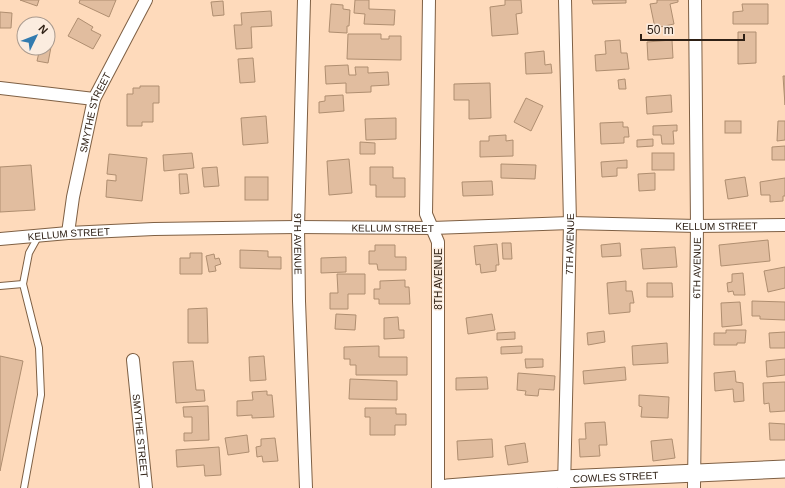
<svg xmlns="http://www.w3.org/2000/svg" width="785" height="488" viewBox="0 0 785 488" font-family="Helvetica,sans-serif">
<rect width="100%" height="100%" fill="#fedabb"/>
<g fill="#e1bd9f" stroke="#af8e70">
<path d="M20,0H39L37,6Z"/>
<path d="M80,0H116L109,17L79,3Z"/>
<path d="M355,0H369V9L395,10L394,25L364,24L365,14L354,13Z"/>
<path d="M505,0H521L522,13L516,14L518,34L492,36L490,7L505,5Z"/>
<path d="M592,0H626V3L593,4Z"/>
<path d="M657,0H678V2L670,4L674,24L655,28L650,4L657,3Z"/>
<path d="M223,1L224,15L213,16L211,2Z"/>
<path d="M331,4L343,5V9L350,10L349,26H347V33L329,32Z"/>
<path d="M742,4H768V24H733V12L743,11Z"/>
<path d="M271,11L272,26L251,27L252,48L236,49L234,25H242L241,13Z"/>
<path d="M0,12L12,13L11,28H0Z"/>
<path d="M78,18L93,27L91,30L101,35L93,49L68,36Z"/>
<path d="M738,32H756V63L738,64Z"/>
<path d="M348,34H381V39H389V36H401V60L347,59Z"/>
<path d="M620,40L621,53H627L629,69L596,71L595,55L606,54L605,41Z"/>
<path d="M672,40L673,58L648,60L647,42Z"/>
<path d="M51,47L48,63L37,61L40,48Z"/>
<path d="M544,51L545,65L551,64L552,73L526,74L525,53Z"/>
<path d="M253,58L255,82L240,83L238,59Z"/>
<path d="M348,65L349,75H356L355,67H368V73L388,72L389,85L371,86V92L346,93V83L326,84L325,66Z"/>
<path d="M783,76H785V105Z"/>
<path d="M625,79L626,89H619L618,80Z"/>
<path d="M490,83L491,118L469,119V100H454V84Z"/>
<path d="M140,86H159V103H153V122H142V126H127V94H133V88H140Z"/>
<path d="M343,95L344,111L319,113V102L325,101V96Z"/>
<path d="M671,95L672,112L647,114L646,97Z"/>
<path d="M526,98L543,106L531,131L514,122Z"/>
<path d="M266,116L268,143L243,145L241,118Z"/>
<path d="M396,118V139L366,140L365,119Z"/>
<rect x="725" y="121" width="16" height="12"/>
<path d="M778,121H785V140L777,141Z"/>
<path d="M623,122V127H628L629,137H624V143L601,144L600,123Z"/>
<path d="M677,125V131H673L674,144H662L661,135H653V126Z"/>
<path d="M506,135V141L513,140V156L480,157V141H489V136Z"/>
<path d="M653,139V146L637,147V140Z"/>
<path d="M360,142L375,143V154H360Z"/>
<path d="M785,146V160H772V147Z"/>
<path d="M192,153L194,168L164,171L163,155Z"/>
<rect x="652" y="153" width="22" height="17"/>
<path d="M109,154L147,158L142,201L106,197L107,180L116,181V175L107,174Z"/>
<path d="M349,159L352,193L329,195L327,161Z"/>
<path d="M627,160V168H617V176L602,177L601,162Z"/>
<path d="M501,164L536,165L535,179L501,178Z"/>
<path d="M31,165L35,210L0,212V167Z"/>
<path d="M217,167L219,186L204,187L202,168Z"/>
<path d="M370,167H393V178H405V197H376V185H370Z"/>
<path d="M655,173V190L639,191L638,174Z"/>
<path d="M179,174H187L189,193L180,194Z"/>
<rect x="245" y="177" width="23" height="23"/>
<path d="M745,177L748,196L728,199L725,180Z"/>
<path d="M785,178V196H783V201L770,202V195H761L760,182Z"/>
<path d="M492,181L493,195L463,196L462,182Z"/>
<path d="M768,240L770,261L721,266L719,245Z"/>
<path d="M502,243H511L512,259H503Z"/>
<path d="M620,243L621,256L602,257L601,245Z"/>
<path d="M497,244L499,265H496V271L481,273L480,264L476,265L474,246Z"/>
<path d="M375,245H395V257H406V270H378L377,264H369V251H375Z"/>
<path d="M675,247L677,267L643,269L641,249Z"/>
<path d="M240,250L268,251V257H281V269L240,268Z"/>
<path d="M190,253H202V274H180V258H190Z"/>
<path d="M214,254L215,259L219,258L221,264L215,266L216,271L209,272L206,256Z"/>
<path d="M346,257V272L321,273V258Z"/>
<path d="M785,267V288L768,292L764,271Z"/>
<path d="M743,273L745,295H734L733,291L728,292L727,283L732,282V274Z"/>
<path d="M337,274H365V294H348V309H330V293H338Z"/>
<path d="M405,280V287H409L410,304H379V299H374V289H380V281Z"/>
<path d="M626,281V291H632L634,303H630V312L609,314L607,283Z"/>
<path d="M647,283H672L673,297H647Z"/>
<path d="M752,301L785,302V320L760,319V316H752Z"/>
<path d="M740,302L742,325L722,327L721,303Z"/>
<path d="M207,308L208,343H188V309Z"/>
<path d="M336,314L356,315L355,330L335,329Z"/>
<path d="M492,314L495,330L468,334L466,318Z"/>
<path d="M398,317L399,330H404V338L384,339V318Z"/>
<path d="M726,330H746L745,343H737V345H714V333H726Z"/>
<path d="M604,331L605,342L588,345L587,333Z"/>
<path d="M515,332V339L497,340V333Z"/>
<path d="M785,332V348H770L769,333Z"/>
<path d="M667,343L668,363L633,365L632,346Z"/>
<path d="M379,346V357H407V375H356V365H350V359H344V347Z"/>
<path d="M522,346V353L501,354V347Z"/>
<path d="M0,356L23,361L0,471Z"/>
<path d="M264,356L266,380L250,381L249,357Z"/>
<path d="M525,359H543V367L526,368Z"/>
<path d="M785,359V375L767,377L766,361Z"/>
<path d="M193,361L196,390H204L205,401L176,403L173,362Z"/>
<path d="M625,367L626,380L584,384L583,371Z"/>
<path d="M735,371L736,382L743,383L744,401L734,402L733,389L715,391L714,373Z"/>
<path d="M518,373L555,376L554,390L539,389L538,396L525,395L526,391L517,390Z"/>
<path d="M487,377L488,389L456,390V378Z"/>
<path d="M350,379L397,381V400L349,399Z"/>
<path d="M785,382V411L770,412L769,403L764,404L763,383Z"/>
<path d="M267,391V395H272L274,417L252,418V415L237,416V401L253,400L252,392Z"/>
<path d="M639,395L669,397L668,418L641,417L642,407L639,406Z"/>
<path d="M208,406L209,440L184,441V433H192V417H184L183,407Z"/>
<path d="M365,408H396V414H406V425H395V435H370V417H365Z"/>
<path d="M605,422L607,445H599L600,456L580,457L579,439H586L585,423Z"/>
<path d="M769,423L785,424V440H770Z"/>
<path d="M247,435L249,452L228,455L225,438Z"/>
<path d="M275,438L278,461L263,462L262,456L257,457L256,447L261,446V439Z"/>
<path d="M492,439L493,457L458,460L457,441Z"/>
<path d="M672,439L675,458L653,461L651,441Z"/>
<path d="M525,443L528,462L508,465L505,446Z"/>
<path d="M219,447L221,475L205,476L204,465L177,467L176,450Z"/>
</g>
<g fill="none" stroke-linecap="round" stroke-linejoin="round">
<g stroke="#7f6044" stroke-width="8">
<g id="lane">
<path d="M0,286L23,284"/>
<path d="M24,488L41,395L39,348L23,284L29,253L39,235"/>
</g>
</g>
<g stroke="#7f6044" stroke-width="14">
<g id="street">
<path id="s1" d="M304,0L298,227L299,301L306,488"/>
<path d="M429,0L426,214L438,242V488"/>
<path d="M0,88L94,99"/>
<path id="s2" d="M68,233L73,197L94,99L146,0"/>
<path id="s3" d="M0,239L68,233L154,229L298,227L432,228L570,223L697,226L785,225"/>
<path id="s4" d="M133,360L146,488"/>
<path id="s5" d="M564,488L570,223L565,0"/>
<path id="s6" d="M694,488L697,226L695,0"/>
</g>
</g>
<g stroke="#7f6044" stroke-width="19">
<g id="secondary">
<path id="s7" d="M447,488L563,479L785,469"/>
</g>
</g>
<use href="#lane" stroke="#fff" stroke-width="6"/>
<use href="#street" stroke="#fff" stroke-width="12"/>
<use href="#secondary" stroke="#fff" stroke-width="17"/>
</g>
<g text-anchor="middle" stroke-width="3" stroke-linejoin="round" paint-order="stroke">
<g font-size="10" fill="#2e2015" stroke="#fbecdf">
<text dy="4" stroke="none"><textPath href="#s2" startOffset="124">SMYTHE STREET</textPath></text>
<text dy="4" stroke="none"><textPath href="#s3" startOffset="717">KELLUM STREET</textPath></text>
<text dy="4" stroke="none"><textPath href="#s3" startOffset="393">KELLUM STREET</textPath></text>
<text dy="4" stroke="none"><textPath href="#s3" startOffset="69">KELLUM STREET</textPath></text>
<text dy="4" stroke="none"><textPath href="#s1" startOffset="244">9TH AVENUE</textPath></text>
<text dy="4" stroke="none"><textPath href="#s5" startOffset="244">7TH AVENUE</textPath></text>
<text dy="4" stroke="none"><textPath href="#s6" startOffset="220">6TH AVENUE</textPath></text>
<text transform="translate(438 279) rotate(-90)" y="4">8TH AVENUE</text>
<text dy="4" stroke="none"><textPath href="#s4" startOffset="76">SMYTHE STREET</textPath></text>
<text dy="4" stroke="none"><textPath href="#s7" startOffset="169">COWLES STREET</textPath></text>
</g>
</g>
<g transform="translate(36 36) rotate(47)"><circle r="19" fill="#fbecdf" stroke="#a99a8e"/>
<path d="M0-3L7 15L0 10L-7 15Z" fill="#327baf"/>
<text y="-6" font-size="11" font-weight="bold" text-anchor="middle" fill="#2e2015">N</text>
</g>
<path d="M641 34v6h103v-6" fill="none" stroke="#2e2015" stroke-width="2"/>
<text x="647" y="34" font-size="12" fill="#2e2015" stroke="#fbecdf" stroke-width="3" paint-order="stroke">50 m</text>
</svg>
